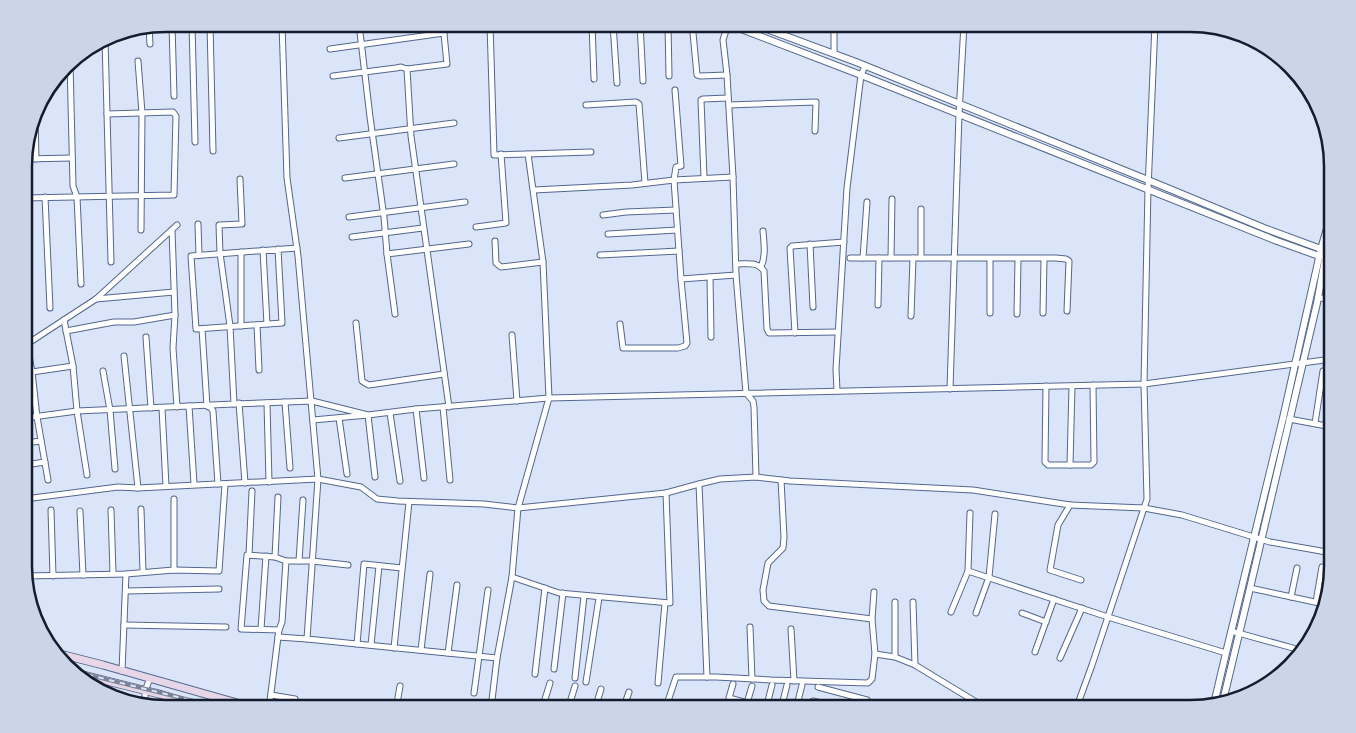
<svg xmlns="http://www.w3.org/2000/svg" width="1356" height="733" viewBox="0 0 1356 733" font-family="Signika,sans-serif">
<rect width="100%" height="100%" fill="#dbe5f9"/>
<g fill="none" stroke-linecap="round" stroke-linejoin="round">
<g stroke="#526790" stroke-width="7">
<g id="minor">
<path d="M172,24L174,96"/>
<path d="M192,24L195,142"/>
<path d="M210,24L213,151"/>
<path d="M359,24L370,117L384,217L387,254"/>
<path d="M443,24L447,64L407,69L411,136L449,407"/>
<path d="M490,24L494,155L528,154"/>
<path d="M592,24L594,79"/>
<path d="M613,24L617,83"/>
<path d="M640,24L643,81"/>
<path d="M668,24L669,76"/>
<path d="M695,24L693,33L697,75L700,76L727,75"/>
<path d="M728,24L723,40L727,75L733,177L736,275L746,393L753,401L754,407L756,477"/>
<path d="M149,27L150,44"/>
<path d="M105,39L111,262"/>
<path d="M330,49L444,33"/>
<path d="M834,54V24"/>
<path d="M138,61L142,113L141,230"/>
<path d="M70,62L73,186L77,197L81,284"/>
<path d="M333,76L396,68L401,67L407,69"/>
<path d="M675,90L681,166L676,167L674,180L681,279L736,275"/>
<path d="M586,105L636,102L639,104L645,183"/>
<path d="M729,105L816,102L815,131"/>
<path d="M35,116L36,159"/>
<path d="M339,138L454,123"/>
<path d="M24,159L72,158"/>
<path d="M345,178L454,164"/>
<path d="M704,178L701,100L703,99L728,98"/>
<path d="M534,190L632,185L674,180L733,177"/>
<path d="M45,197L50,308"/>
<path d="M24,198L174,195L176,116L173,112L107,114"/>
<path d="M603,215L626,212L676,210"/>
<path d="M349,217L465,202"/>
<path d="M198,224L199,255"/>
<path d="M476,227L506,223L501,154"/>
<path d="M172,230L175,315L173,348L177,407"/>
<path d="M608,234L677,230"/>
<path d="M352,237L423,228"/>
<path d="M495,241L496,263L501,267L543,262"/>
<path d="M810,244L813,307"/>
<path d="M278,249L282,323L196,329L191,256L297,248"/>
<path d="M263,250L267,324"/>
<path d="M241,252V326"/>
<path d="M600,255L679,251"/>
<path d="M850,258H1056L1066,259L1069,261L1067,311"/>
<path d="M863,258L867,202"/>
<path d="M891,258L892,199"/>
<path d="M921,258V209"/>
<path d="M736,264C747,264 757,261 764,271L767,329L769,333L838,332"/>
<path d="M761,267C766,256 764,243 763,231"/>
<path d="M710,277L711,337"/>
<path d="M1318,297L1331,301"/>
<path d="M96,299L174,292"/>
<path d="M878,305L879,258"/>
<path d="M990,313V259"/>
<path d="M1043,313L1044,259"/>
<path d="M395,314L387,254L469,244"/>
<path d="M1017,314L1018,259"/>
<path d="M911,316L913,258"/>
<path d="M64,320L73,366L77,411L87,475"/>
<path d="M356,323L362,381L365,383L369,385L444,374"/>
<path d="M620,324L623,348H678L685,346L687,343L681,279"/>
<path d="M257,325L259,370"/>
<path d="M202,329L207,406L211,408L213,411L218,484"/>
<path d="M66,331L114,322H134L175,315"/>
<path d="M795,333L790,248L792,246L844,242"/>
<path d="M512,335L517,401"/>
<path d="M146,337L151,408"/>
<path d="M27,345L32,372L37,417L48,480"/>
<path d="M24,346L96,299L177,225"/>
<path d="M124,356L138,488"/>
<path d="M103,371L110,410L115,469"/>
<path d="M25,373L73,366"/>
<path d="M1046,386L1045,462L1048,465H1091L1094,462L1093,385"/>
<path d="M950,389L959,114L964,24"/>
<path d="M837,391L836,369L847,188L861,75L865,66"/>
<path d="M285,402L290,468"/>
<path d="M239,403L245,483"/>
<path d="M267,403L269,482"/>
<path d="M234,404L312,401L368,415L375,477"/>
<path d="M189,406L194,484"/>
<path d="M443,407L450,480"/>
<path d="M162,408L166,486"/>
<path d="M416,409L424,478"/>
<path d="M390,413L400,481"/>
<path d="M25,418L77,411L234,404L230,326L220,253L219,225L242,224L240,179"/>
<path d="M339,418L347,474"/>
<path d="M1289,419L1332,427"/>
<path d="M313,420L368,415L416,409L549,398L1144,384L1332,359"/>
<path d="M1315,423L1323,371"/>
<path d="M25,443L41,441"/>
<path d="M25,465L45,462"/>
<path d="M1070,465L1072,386"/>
<path d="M666,493L699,484"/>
<path d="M25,499L118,487L138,488L318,479L361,487L377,499L398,501L484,504L518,508L666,493L670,603L559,593L512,577"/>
<path d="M174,499V570"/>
<path d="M1070,505L1144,508L1182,515L1270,542L1332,553"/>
<path d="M141,509L143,572"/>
<path d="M51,510L53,576"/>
<path d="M111,510L113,574"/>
<path d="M80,511L83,575"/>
<path d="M249,555L252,491"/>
<path d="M275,557L278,497"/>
<path d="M299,561L303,500"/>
<path d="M968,571L1108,617L1226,653"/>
<path d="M25,576L126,574L174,570L219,571L225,484"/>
<path d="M1250,588L1324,604"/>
<path d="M126,591L219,589"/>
<path d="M1291,597L1297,568"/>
<path d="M895,602V657"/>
<path d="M913,602L915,665"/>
<path d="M1316,602L1322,567"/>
<path d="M951,612L968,571L970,513"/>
<path d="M976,613L989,577L995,514"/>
<path d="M1022,613L1046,622"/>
<path d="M872,619L874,592"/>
<path d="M124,625L226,627"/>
<path d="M750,627L752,679"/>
<path d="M261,629L266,556"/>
<path d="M791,629L794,681"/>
<path d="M279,630L282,622L286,561"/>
<path d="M1231,631L1300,650"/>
<path d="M278,637L279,630L241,629L247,555L275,557L286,561H312L348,565"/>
<path d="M307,639L497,658"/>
<path d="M357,644L364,564L402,568"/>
<path d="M371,645L379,566"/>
<path d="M394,648L409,502"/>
<path d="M421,650L430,574"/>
<path d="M1035,652L1054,599"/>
<path d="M448,653L457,585"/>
<path d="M875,654L895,657L915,665L976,702L993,709"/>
<path d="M1060,658L1082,608"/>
<path d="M554,669L563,593"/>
<path d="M122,671L126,574"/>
<path d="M535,674L545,588"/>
<path d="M707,677L699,484L720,479L756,477L790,481L973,490L1070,505L1058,525L1050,570L1081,580"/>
<path d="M575,678L584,596"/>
<path d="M586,682L599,598"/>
<path d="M658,683L665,603"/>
<path d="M733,684L729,698L770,709"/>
<path d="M818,687L867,700L865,709"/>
<path d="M474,693L488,590"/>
<path d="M271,695L295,699"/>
<path d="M668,701L696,709"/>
<path d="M813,701L846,709"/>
<path d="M747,703L752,686"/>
<path d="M145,704V691L150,678"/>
<path d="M865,707L875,709"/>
<path d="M269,709L278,637L307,639L318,479L298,256L287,178L282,24"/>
<path d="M396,709L400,686"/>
<path d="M489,709L492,700L497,658L512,577L518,508L549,398L543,262L528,154L591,152"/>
<path d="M542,709L550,683"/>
<path d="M568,709L575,686"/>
<path d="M595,709L601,689"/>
<path d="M623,709L629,692"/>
<path d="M666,709L668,701L676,677H716L771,680L868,683L872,679L875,654L872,619L769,606L764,601L763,590L768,563L783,548L784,537L781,480"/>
<path d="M766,709L772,685"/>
<path d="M781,709L787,685"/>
<path d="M796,709L802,685"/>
<path d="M1076,709L1092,665L1147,499L1144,384L1148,189L1155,24"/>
</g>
</g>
<g stroke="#526790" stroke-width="8">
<g id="tertiary">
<path d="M728,24L861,75L1277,241L1319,256L1331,255"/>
<path d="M753,24L856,62L1148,180L1264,228L1321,249L1331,248"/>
<path d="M1223,701L1250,588L1317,303L1327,248L1331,236"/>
<path d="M1214,704L1226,653L1283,418L1321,249L1331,215"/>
</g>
</g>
<g stroke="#526790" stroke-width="9">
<g id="secondary">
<path d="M56,653L103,665L258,709"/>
<path d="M79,674L159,694L208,709"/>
</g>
</g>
<use href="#minor" stroke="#fff" stroke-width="5"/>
<use href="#tertiary" stroke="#fff" stroke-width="6"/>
<use href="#secondary" stroke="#e6d6e7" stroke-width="7"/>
<g stroke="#798395" stroke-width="4">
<path id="rail" d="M77,672L226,709"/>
</g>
<use href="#rail" stroke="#dbe5f9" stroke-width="2" stroke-dasharray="5.5" stroke-linecap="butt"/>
</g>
<path d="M0 0H1356V733H0ZM166 32H1190A134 134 0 0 1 1324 166V566A134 134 0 0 1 1190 700H166A134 134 0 0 1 32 566V166A134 134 0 0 1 166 32Z" fill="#cbd5e9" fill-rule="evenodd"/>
<path fill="none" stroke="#141d2e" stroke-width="2.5" d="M166 32H1190A134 134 0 0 1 1324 166V566A134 134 0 0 1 1190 700H166A134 134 0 0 1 32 566V166A134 134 0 0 1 166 32Z"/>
</svg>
